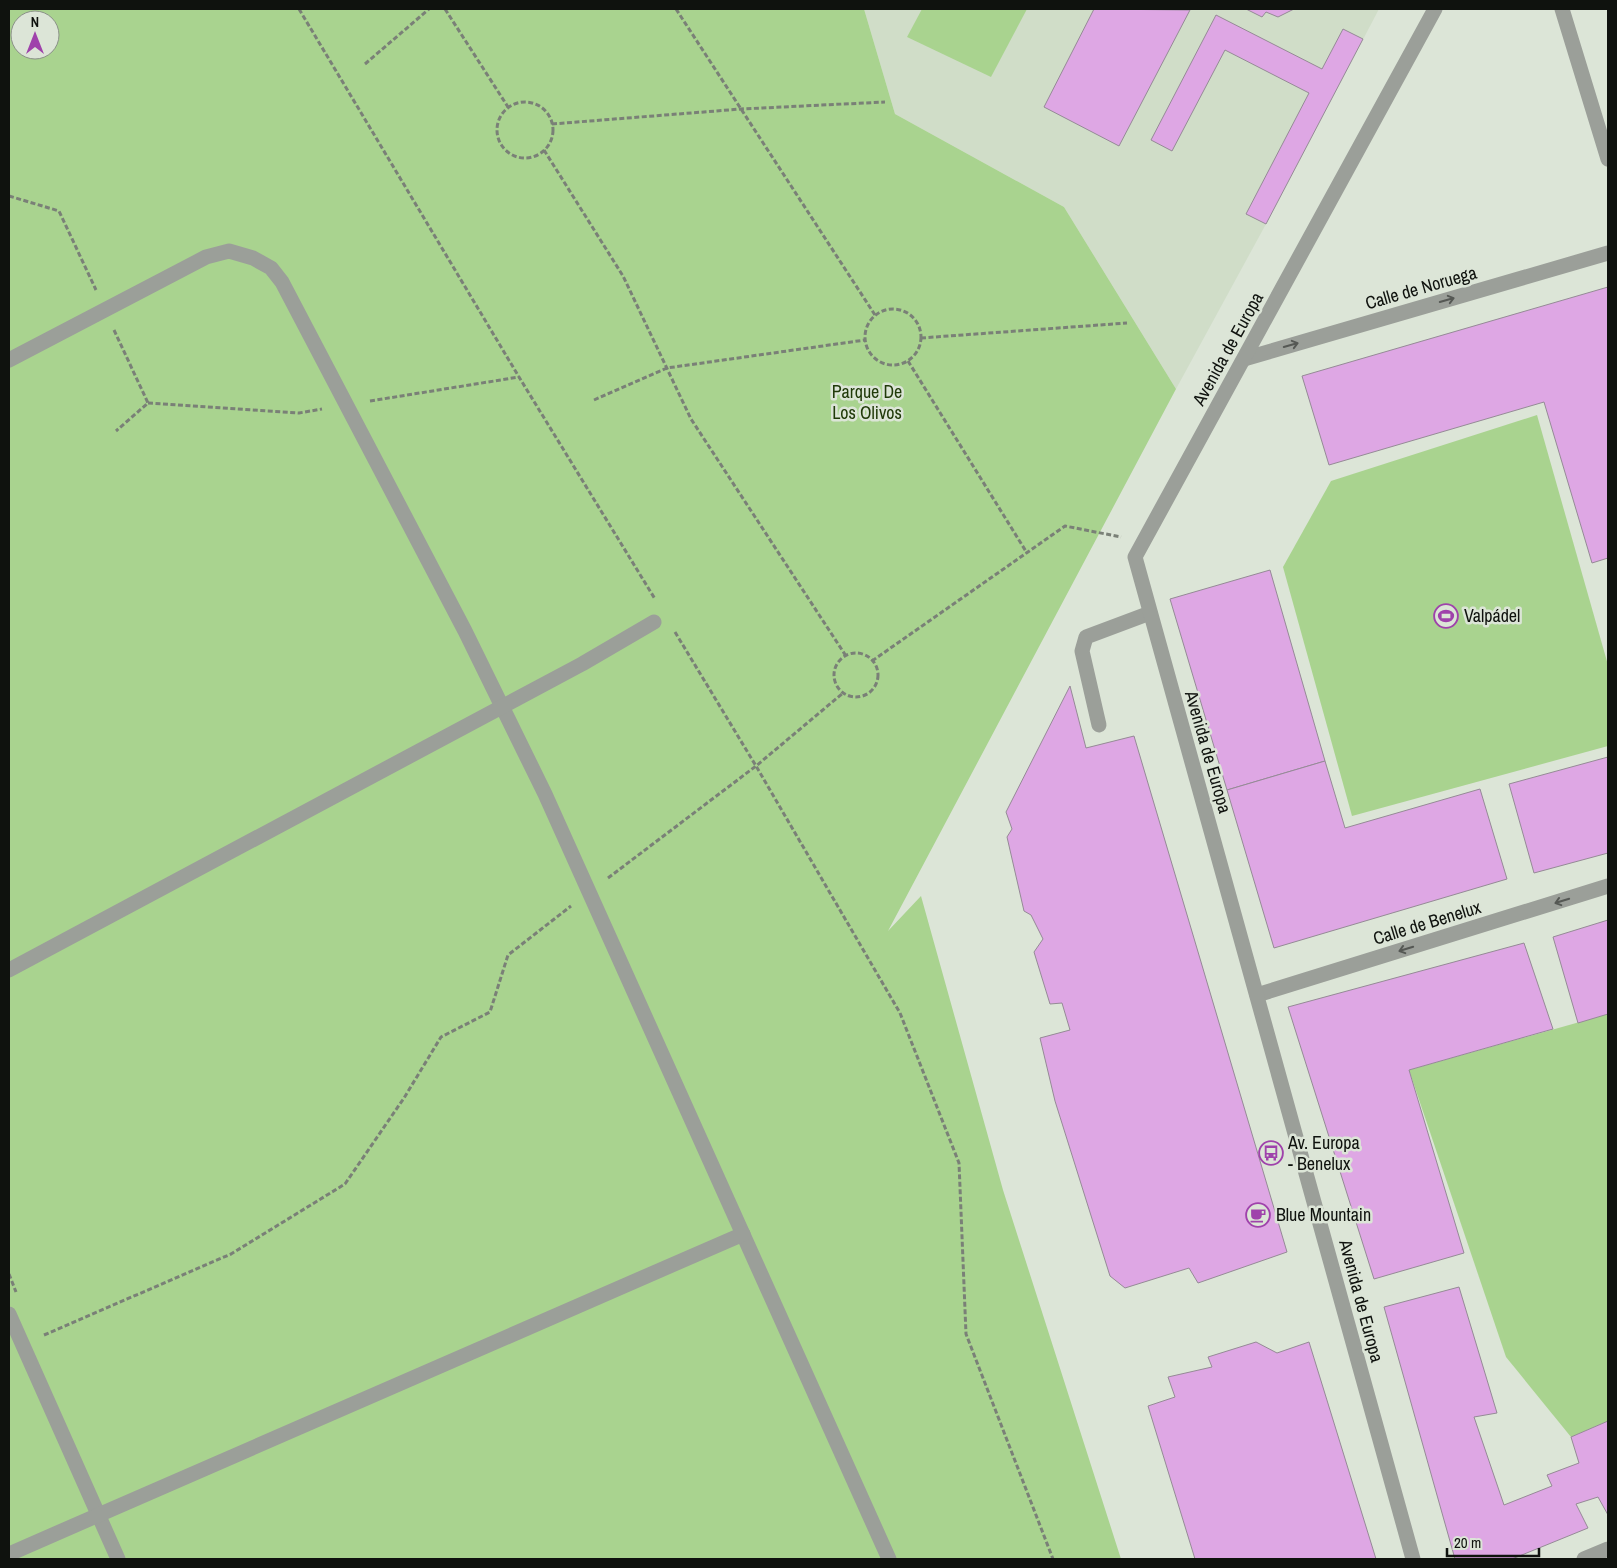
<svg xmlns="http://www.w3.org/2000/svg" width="1617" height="1568" viewBox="0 0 1617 1568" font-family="'Archivo Narrow',sans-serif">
<rect width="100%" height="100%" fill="#dce5d7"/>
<path fill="#d0ddc8" d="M864,9H1379L1266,224L1176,389L1064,207L895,114Z"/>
<g fill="#a9d38f" fill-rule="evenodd">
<path d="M9,9H864L895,114L1064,207L1176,389L888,931L921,896L1003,1190L1121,1559H9ZM20,20H50V50H20Z"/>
<path d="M922,9H1027L991,77L907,37Z"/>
<path d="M1537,415L1608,665V746L1352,816L1283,567L1331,481Z"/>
<path d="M1608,1014V1421L1571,1437L1506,1357L1409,1070Z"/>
</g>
<g fill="#dea7e4" stroke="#958a96">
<path d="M1094,9L1190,10L1119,146L1044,107Z"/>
<path d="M1246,9H1294L1278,17L1266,12L1262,17Z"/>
<path d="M1216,15L1322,69L1343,29L1363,39L1266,224L1246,214L1309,93L1225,50L1172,151L1151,140Z"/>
<path d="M1608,287V558L1592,563L1544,402L1329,465L1302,376Z"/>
<path d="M1270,570L1325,761L1227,790L1170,599Z"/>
<path d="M1070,686L1086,748L1134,736L1287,1252L1198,1283L1189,1268L1125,1288L1110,1276L1055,1101L1040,1038L1070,1030L1062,1003L1050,1004L1034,952L1043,939L1031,915L1024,911L1007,837L1012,829L1006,812Z"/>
<path d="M1608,757V853L1534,873L1509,784Z"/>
<path d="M1325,761L1345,828L1480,789L1507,879L1274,948L1227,790Z"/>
<path d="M1608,920V1014L1578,1023L1553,937Z"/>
<path d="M1524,943L1553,1029L1409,1070L1464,1253L1374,1279L1288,1007Z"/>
<path d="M1459,1287L1497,1413L1474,1417L1504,1505L1552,1486L1547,1475L1579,1463L1571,1437L1608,1421V1515L1598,1497L1576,1504L1588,1528L1512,1559H1455L1384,1307Z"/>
<path d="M1256,1342L1277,1353L1309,1342L1376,1559H1195L1148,1406L1175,1397L1168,1377L1212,1367L1208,1357Z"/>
</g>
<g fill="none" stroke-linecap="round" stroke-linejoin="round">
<g stroke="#7a8077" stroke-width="3" stroke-dasharray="5 2.5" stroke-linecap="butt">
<path d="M299,9L519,377L655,599"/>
<path d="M445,9L508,107"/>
<path d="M676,9L875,315"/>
<path d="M365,64L429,9"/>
<circle cx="525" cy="130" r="28"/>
<path d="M552,124L741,109L885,102"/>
<path d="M544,150L623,276L691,419L846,656"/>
<path d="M9,196L59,211L96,290"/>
<circle cx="893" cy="337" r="28"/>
<path d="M114,330L148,403L116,431"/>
<path d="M921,338L1127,323"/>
<path d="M908,361L1027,553"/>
<path d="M594,400L667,368L865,340"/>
<path d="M370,401L519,377"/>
<path d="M148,403L299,413L322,409"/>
<path d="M675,632L756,766L900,1013L959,1163L966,1334L1053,1559"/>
<circle cx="856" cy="675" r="22"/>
<path d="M872,661L1065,526L1121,537"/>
<path d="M608,878L756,766L843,693"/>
<path d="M9,1274L16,1292"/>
<path d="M44,1335L231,1254L345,1184L404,1098L441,1037L490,1012L508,955L571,906"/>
</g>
<g stroke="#9b9f99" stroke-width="15">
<path d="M1562,9L1608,159"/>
<path d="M1244,359L1608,253"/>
<path d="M9,360L206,257L229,251L253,258L271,268L282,282L465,631L545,794L889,1559"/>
<path d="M1099,725L1082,651L1086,637L1150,613"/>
<path d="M9,970L582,664L654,622"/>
<path d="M1257,995L1608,886"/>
<path d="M9,1314L118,1559"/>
<path d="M9,1554L743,1234"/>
<path d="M1413,1559L1135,557L1435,9"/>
<path d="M1584,1559L1608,1549"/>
</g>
</g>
<defs><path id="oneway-shaft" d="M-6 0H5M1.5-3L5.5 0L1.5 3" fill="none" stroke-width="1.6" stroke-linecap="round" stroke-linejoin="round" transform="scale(1.25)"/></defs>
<g stroke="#555854">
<use href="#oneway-shaft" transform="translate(1447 300) rotate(-16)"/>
<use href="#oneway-shaft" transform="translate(1291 345) rotate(-16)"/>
<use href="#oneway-shaft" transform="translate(1562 901) rotate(163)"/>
<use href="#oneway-shaft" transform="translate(1406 949) rotate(163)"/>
</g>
<defs>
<g id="stadium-ring" transform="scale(1.25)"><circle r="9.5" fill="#dce5d7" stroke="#9f42ab" stroke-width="1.5"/><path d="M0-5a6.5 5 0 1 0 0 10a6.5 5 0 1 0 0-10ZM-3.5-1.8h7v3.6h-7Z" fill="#9f42ab"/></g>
<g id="bus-ring" transform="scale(1.25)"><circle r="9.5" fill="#dce5d7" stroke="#9f42ab" stroke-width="1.5"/><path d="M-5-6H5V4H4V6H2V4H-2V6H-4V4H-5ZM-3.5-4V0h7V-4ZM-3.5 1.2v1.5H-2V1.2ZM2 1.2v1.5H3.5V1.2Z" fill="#9f42ab"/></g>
<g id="cafe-ring" transform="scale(1.25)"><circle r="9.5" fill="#dce5d7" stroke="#9f42ab" stroke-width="1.5"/><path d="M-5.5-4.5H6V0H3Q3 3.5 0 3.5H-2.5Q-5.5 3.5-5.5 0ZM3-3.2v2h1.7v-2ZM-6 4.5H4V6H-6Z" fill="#9f42ab"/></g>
</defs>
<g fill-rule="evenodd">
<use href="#stadium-ring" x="1446" y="616"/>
<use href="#bus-ring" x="1271" y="1153"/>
<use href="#cafe-ring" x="1258" y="1215"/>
</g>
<g text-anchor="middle" stroke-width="5" stroke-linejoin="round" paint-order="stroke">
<g font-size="18" fill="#0f120e" stroke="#dce5d7">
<text transform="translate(1421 288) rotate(-16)" y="6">Calle de Noruega</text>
<text transform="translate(1228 349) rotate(-61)" y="6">Avenida de Europa</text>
<text transform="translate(1208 752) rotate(74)" y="6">Avenida de Europa</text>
<text transform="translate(1427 923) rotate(-17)" y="6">Calle de Benelux</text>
<text transform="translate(1361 1301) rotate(75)" y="6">Avenida de Europa</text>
</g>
<g font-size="18" fill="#203a09" stroke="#dce5d7">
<text x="867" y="398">Parque De<tspan x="867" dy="21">Los Olivos</tspan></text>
</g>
<g font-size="18" fill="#0f120e" stroke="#dce5d7" text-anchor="start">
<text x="1464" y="622">Valpádel</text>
<text x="1288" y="1149">Av. Europa<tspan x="1288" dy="21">- Benelux</tspan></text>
<text x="1276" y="1221">Blue Mountain</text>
</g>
</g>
<rect width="1617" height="1568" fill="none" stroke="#0f120e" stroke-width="20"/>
<g transform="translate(35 35)"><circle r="24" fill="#dce5d7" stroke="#8a9187"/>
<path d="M0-4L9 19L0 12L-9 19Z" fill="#9f42ab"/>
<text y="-8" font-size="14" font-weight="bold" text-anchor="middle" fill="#0f120e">N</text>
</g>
<path d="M1447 1548v8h92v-8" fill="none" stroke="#0f120e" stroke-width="2.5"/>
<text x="1454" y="1548" font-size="15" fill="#0f120e" stroke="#dce5d7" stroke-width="4" paint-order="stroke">20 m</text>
</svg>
